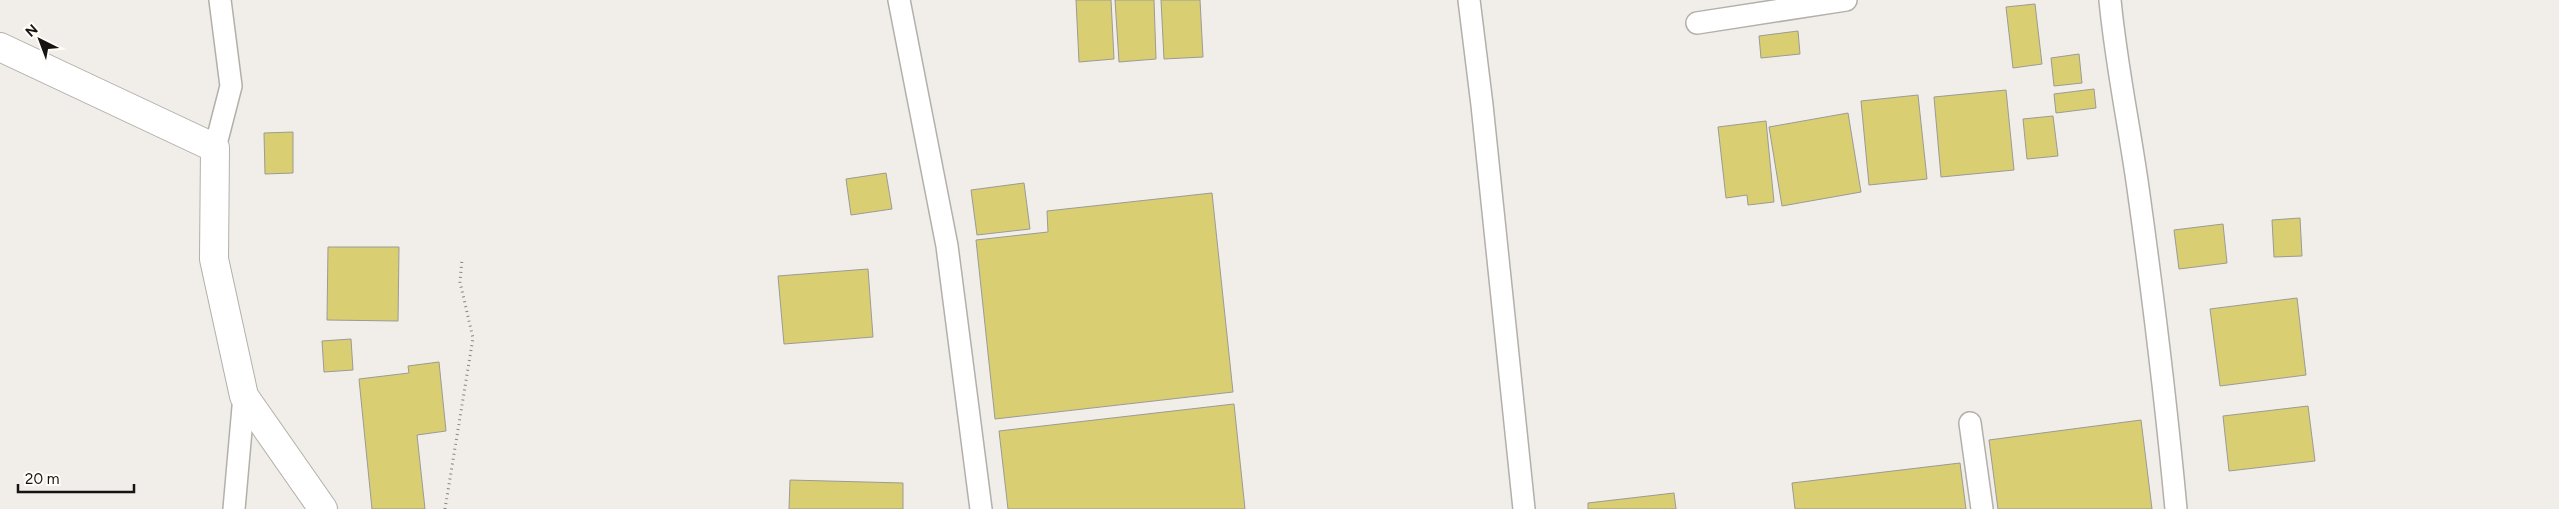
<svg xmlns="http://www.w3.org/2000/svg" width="2559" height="509" viewBox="0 0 2559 509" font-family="Figtree,sans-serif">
<rect width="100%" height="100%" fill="#f1ede8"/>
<g fill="#dace72" stroke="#9b9b95">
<path d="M1076,0H1111L1114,59L1079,62Z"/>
<path d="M1115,0H1154L1156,59L1119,62Z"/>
<path d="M1161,0H1200L1203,57L1164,59Z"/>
<path d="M2035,4L2042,64L2013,68L2006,7Z"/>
<path d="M1798,31L1800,54L1761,58L1759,36Z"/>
<path d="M2079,54L2082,83L2054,86L2051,58Z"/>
<path d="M2094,89L2096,108L2056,113L2054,94Z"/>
<path d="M2006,90L2014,170L1941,177L1934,97Z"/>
<path d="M1918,95L1927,179L1869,185L1861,101Z"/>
<path d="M1848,113L1861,192L1782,206L1769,127Z"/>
<path d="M2053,116L2058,156L2027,159L2023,119Z"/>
<path d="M1766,121L1774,202L1748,205L1747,195L1726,198L1718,127Z"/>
<path d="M293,132V173L265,174L264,133Z"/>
<path d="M886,173L892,209L851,215L846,179Z"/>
<path d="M1024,183L1030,229L977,235L971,190Z"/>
<path d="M1212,193L1233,392L995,419L976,240L1048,232L1047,211Z"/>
<path d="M2300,218L2302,256L2274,257L2272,220Z"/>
<path d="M2223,224L2227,263L2179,269L2174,230Z"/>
<path d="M328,247H399L398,321L327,320Z"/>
<path d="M868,269L873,337L784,344L778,276Z"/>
<path d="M2297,298L2306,375L2220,386L2210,309Z"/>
<path d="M351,339L353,370L324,372L322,341Z"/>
<path d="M439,362L446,431L417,435L425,509H372L359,379L409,373L408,366Z"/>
<path d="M1234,404L1245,509H1008L999,431Z"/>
<path d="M2308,406L2315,461L2229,471L2223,416Z"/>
<path d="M2141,420L2152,509H1998L1989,440Z"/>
<path d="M1960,463L1966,509H1795L1792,483Z"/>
<path d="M790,480L903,483V509H789Z"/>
<path d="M1674,493L1676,509H1588V503Z"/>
</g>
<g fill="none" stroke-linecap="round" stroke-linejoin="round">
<g stroke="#b3b0ab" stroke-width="24">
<g id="service">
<path d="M899,0L947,246L981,509"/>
<path d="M1469,0L1482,105L1524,509"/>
<path d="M2110,0C2116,64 2129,124 2138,188C2153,295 2166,402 2176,509"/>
<path d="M1697,23L1846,0"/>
<path d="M215,148L231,86L220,0"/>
<path d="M1970,423L1982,509"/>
<path d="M234,509L244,396"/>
</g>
</g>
<g stroke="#b3b0ab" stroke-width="30">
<path id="minor" d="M0,47L215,148L214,259L244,396L323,509"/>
</g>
<path stroke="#878581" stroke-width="3" stroke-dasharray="1 4" stroke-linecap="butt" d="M445,509L473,338L460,282L462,259"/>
<use href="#service" stroke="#fff" stroke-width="21"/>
<use href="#minor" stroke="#fff" stroke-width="28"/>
</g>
<g transform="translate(40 40) rotate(318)" stroke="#fffbf6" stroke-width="4" paint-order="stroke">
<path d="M0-4L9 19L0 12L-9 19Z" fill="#151412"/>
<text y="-8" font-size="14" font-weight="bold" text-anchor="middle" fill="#151412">N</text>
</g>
<path d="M18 484v8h116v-8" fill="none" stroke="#151412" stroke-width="2.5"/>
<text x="25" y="484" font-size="15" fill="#151412" stroke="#fffbf6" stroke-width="4" paint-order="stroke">20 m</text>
</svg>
